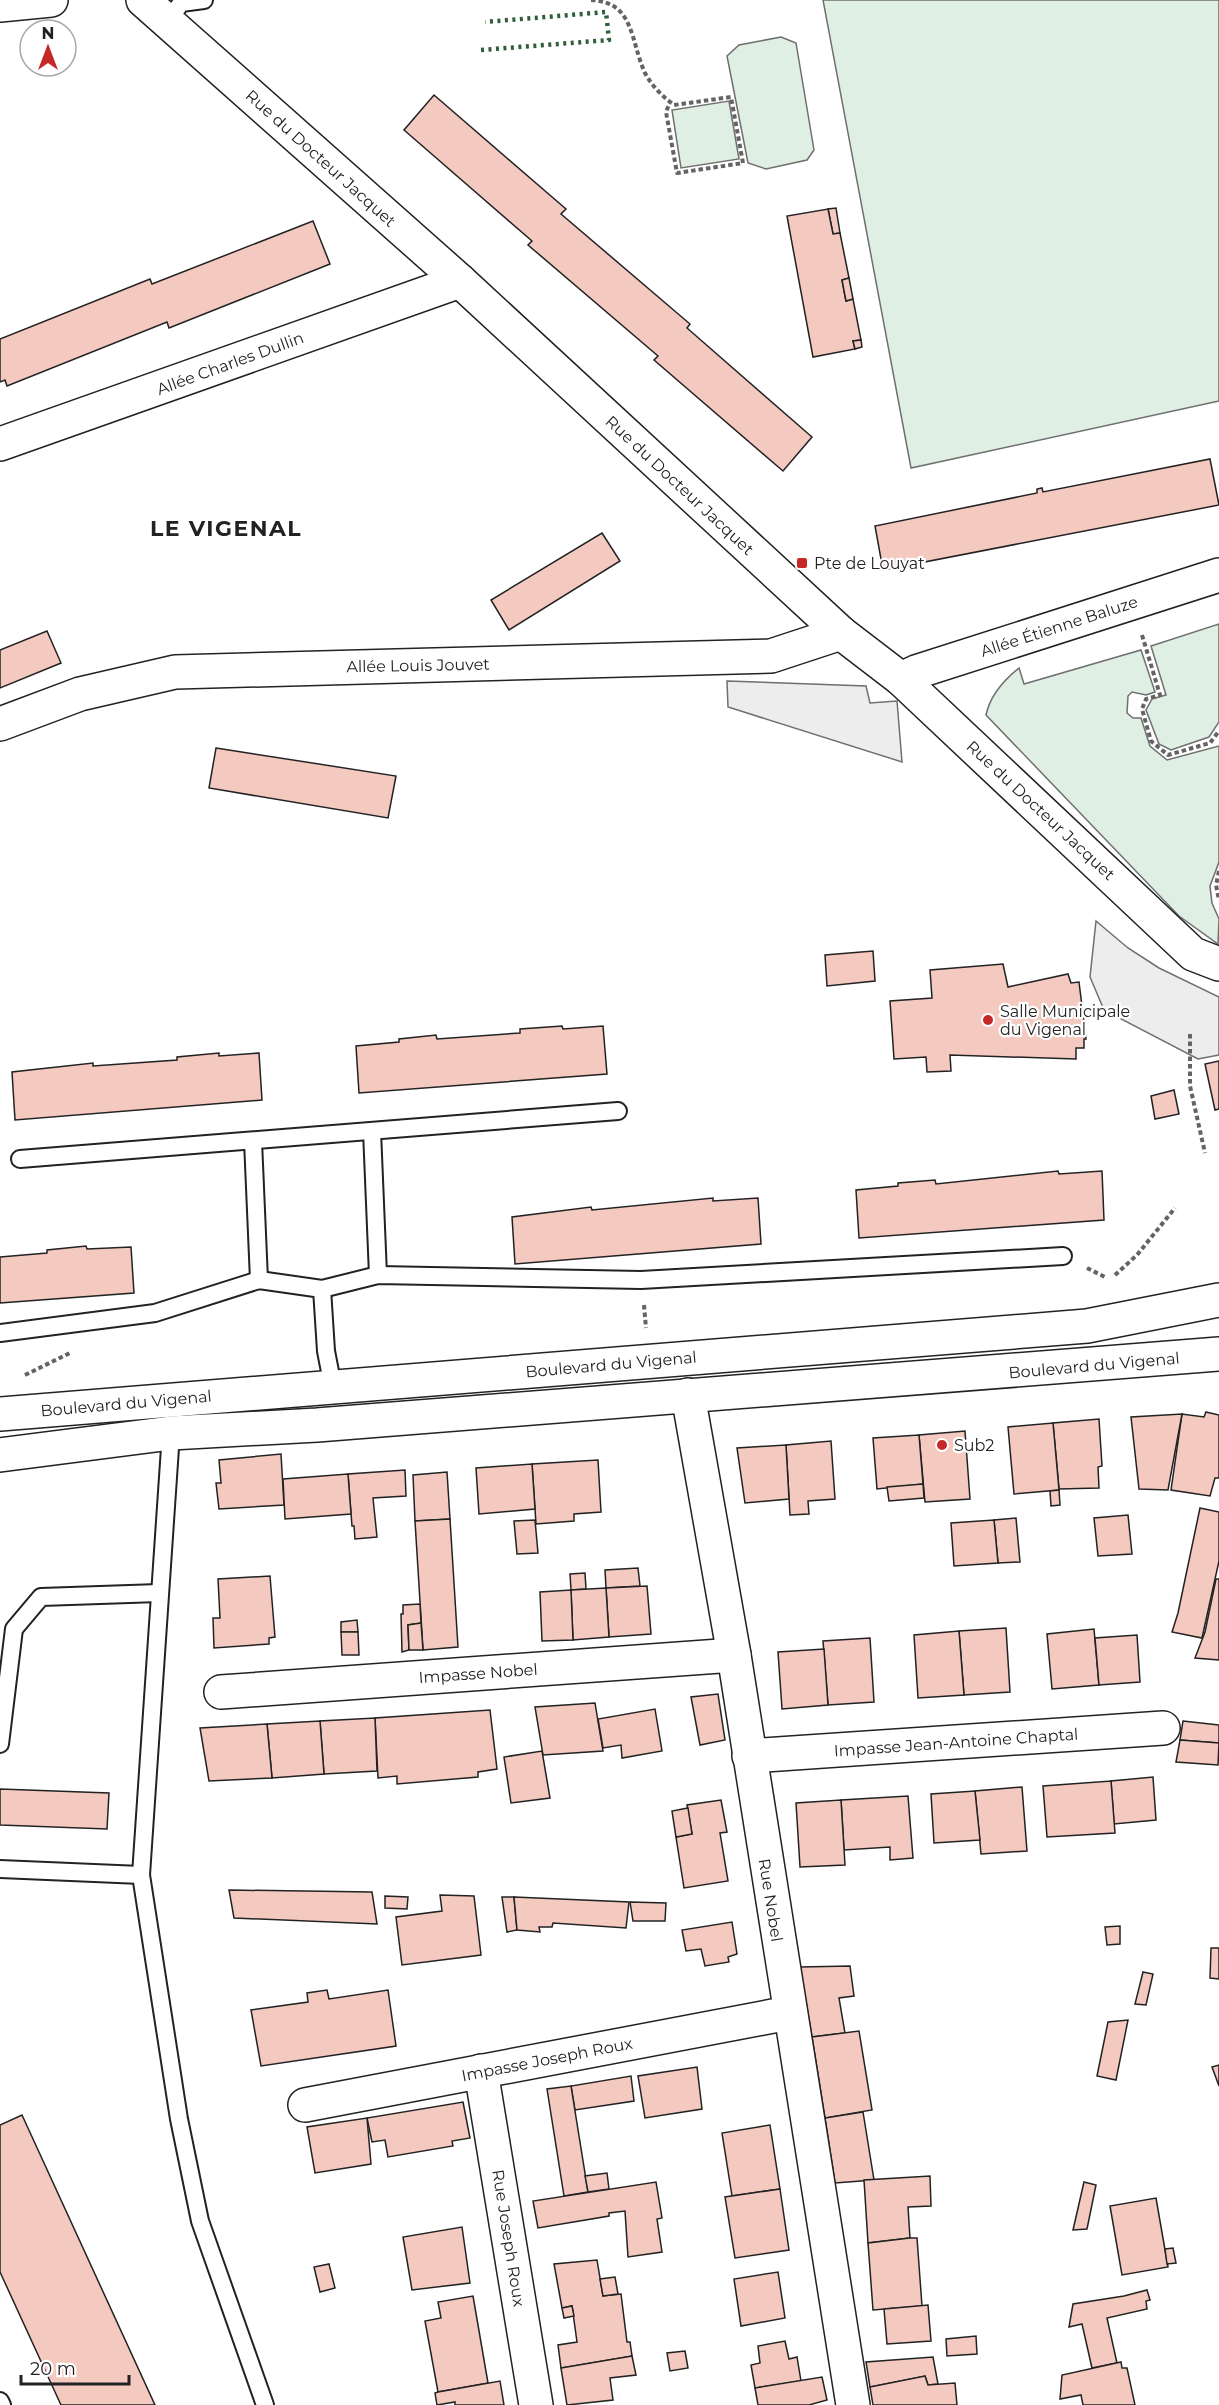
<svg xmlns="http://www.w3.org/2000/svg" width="1219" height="2405" viewBox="0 0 1219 2405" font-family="Montserrat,sans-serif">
<rect width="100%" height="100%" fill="#fff"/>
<g fill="#e0efe3" stroke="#6f6f6f" stroke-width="1.5">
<path d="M823,0H1219V401L911,468Z"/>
<path d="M781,37L796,43L814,150L807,160L766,169L748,163L727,56L739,45Z"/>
<path d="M729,101L739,159L681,168L672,110Z"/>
<path d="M1219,624V722L1209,737L1171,750L1159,744L1146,710L1152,699L1166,695L1151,646Z"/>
<path d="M1141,650L1155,692L1146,695L1132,692L1128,696L1127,713L1133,718H1141L1150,746L1167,760L1219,746V862L1210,886L1212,903L1219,919L1218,944L1179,916L986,715C990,696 1004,680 1019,668L1024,684Z"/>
</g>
<g fill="#ededed" stroke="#6f6f6f" stroke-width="1.5">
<path d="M727,681L866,686L870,703L897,701L902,762L728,707Z"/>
<path d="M1096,921L1128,948L1159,968L1219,997V1055L1198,1059L1104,1010L1090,977Z"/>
</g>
<g fill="#f3c9c0" stroke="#222" stroke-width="1.5">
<path d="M434,95L566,209L561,214L690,324L687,328L812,437L783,471L654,360L658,356L528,245L532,241L404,130Z"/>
<path d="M836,208L840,233L833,234L828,209Z"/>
<path d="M828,209L833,234L840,233L849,278L842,280L846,301L853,299L861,340L853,341L855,349L813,357L787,216Z"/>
<path d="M313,221L330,264L169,328L167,322L7,386L5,380L0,382V339L150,279L152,284Z"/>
<path d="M849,278L853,299L846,301L842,280Z"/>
<path d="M861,340L862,347L855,349L853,341Z"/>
<path d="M1210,459L1219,505L883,570L875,526L1037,493V489L1042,488L1043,492Z"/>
<path d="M602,533L620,561L509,630L491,600Z"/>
<path d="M47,631L61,663L0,688V650Z"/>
<path d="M216,748L396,776L388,818L209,788Z"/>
<path d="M873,951L875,981L827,986L825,955Z"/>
<path d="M1003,964L1008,987L1068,974L1071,983L1079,982L1086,1039H1084V1048H1076V1059L950,1055L951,1071L927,1072L926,1057L894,1059L890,1001L932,998L930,970Z"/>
<path d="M562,1026L563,1029L603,1026L607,1074L359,1093L356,1046L399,1042V1039L436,1035L437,1039L520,1033V1029Z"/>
<path d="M219,1053V1056L259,1053L262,1100L15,1120L12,1072L93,1063V1066L177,1060V1057Z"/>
<path d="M1219,1061V1109L1215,1110L1205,1064Z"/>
<path d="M1174,1090L1179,1114L1155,1119L1151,1096Z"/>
<path d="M1058,1171L1059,1174L1102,1171L1104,1220L859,1238L856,1190L898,1186V1183L935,1180L936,1184Z"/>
<path d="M713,1198V1201L758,1198L761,1244L515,1264L512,1217L591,1207L592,1210Z"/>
<path d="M86,1246L87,1249L131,1247L134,1293L0,1303V1257L47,1253V1250Z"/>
<path d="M1206,1412L1219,1415V1478H1215L1210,1496L1171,1490L1182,1414L1204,1417Z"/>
<path d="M1182,1414L1168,1490L1139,1489L1131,1417Z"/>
<path d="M1099,1419L1102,1466L1098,1467L1099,1488L1059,1489L1053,1423Z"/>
<path d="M1053,1423L1059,1490L1014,1494L1008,1427Z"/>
<path d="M965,1431L970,1499L925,1502L919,1435Z"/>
<path d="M919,1435L923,1484L877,1489L873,1438Z"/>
<path d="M831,1441L835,1499L808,1501L809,1514L790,1515L786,1445Z"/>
<path d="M786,1445L789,1499L745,1503L737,1448Z"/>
<path d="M281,1454L284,1505L219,1509L216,1483H221L219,1460Z"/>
<path d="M598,1460L601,1512L574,1514V1521L536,1524L532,1464Z"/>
<path d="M532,1464L535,1509L479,1514L476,1468Z"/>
<path d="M405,1470L406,1496L373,1498L377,1537L355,1539L354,1526H352L348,1474Z"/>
<path d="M447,1472L450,1519L415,1521L413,1475Z"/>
<path d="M348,1474L351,1514L285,1519L283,1479Z"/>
<path d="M923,1484L924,1498L889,1501L887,1487Z"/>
<path d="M1059,1490L1060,1505L1051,1506L1050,1491Z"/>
<path d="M1200,1508L1219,1512V1561L1202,1638L1172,1632L1178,1613Z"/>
<path d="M1128,1515L1132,1554L1098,1556L1094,1518Z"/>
<path d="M1016,1518L1020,1562L998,1563L994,1520Z"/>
<path d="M450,1519L458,1647L423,1650L415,1521Z"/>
<path d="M535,1520L538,1553L517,1554L514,1521Z"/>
<path d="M994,1520L998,1563L954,1566L951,1523Z"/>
<path d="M638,1568L640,1586L606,1588L605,1570Z"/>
<path d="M585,1573L586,1589L571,1590L570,1574Z"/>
<path d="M270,1576L275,1637L269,1638V1644L214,1648L213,1618H220L218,1579Z"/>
<path d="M1216,1579H1219V1660L1195,1658L1205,1632Z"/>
<path d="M647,1586L651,1634L609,1637L606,1588Z"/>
<path d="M606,1588L609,1637L573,1640L571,1590Z"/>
<path d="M571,1590L573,1640L542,1641L540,1592Z"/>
<path d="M420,1604L421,1623L408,1625L409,1650L402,1652L401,1614H403V1605Z"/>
<path d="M357,1620L358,1632H341V1622Z"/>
<path d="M421,1623L423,1650H409L408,1625Z"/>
<path d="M1006,1628L1010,1692L964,1695L959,1631Z"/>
<path d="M1094,1629L1099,1685L1052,1689L1047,1634Z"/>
<path d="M959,1631L964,1695L918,1698L914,1635Z"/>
<path d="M341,1632H358L359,1655H342Z"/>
<path d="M1137,1635L1140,1682L1099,1685L1095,1638Z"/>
<path d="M870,1638L874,1702L828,1705L823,1641Z"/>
<path d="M824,1649L828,1705L782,1709L778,1652Z"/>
<path d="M718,1694L725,1740L700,1745L691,1697Z"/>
<path d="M595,1703L603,1751L543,1755L535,1707Z"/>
<path d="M655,1709L662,1751L622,1758L621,1745L603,1748L598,1719Z"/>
<path d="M490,1710L497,1769L478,1772V1777L397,1784V1776L378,1778L375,1718Z"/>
<path d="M375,1718L377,1771L324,1774L320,1721Z"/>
<path d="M320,1721L324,1774L272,1778L267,1724Z"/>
<path d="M1183,1721L1219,1725V1743L1180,1740Z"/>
<path d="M267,1724L272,1778L209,1781L200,1728Z"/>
<path d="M1180,1740L1219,1743L1218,1765L1176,1762Z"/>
<path d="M542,1751L550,1798L511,1803L504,1757Z"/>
<path d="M1153,1777L1156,1820L1114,1824L1111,1781Z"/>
<path d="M1111,1781L1115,1833L1047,1837L1043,1786Z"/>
<path d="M1022,1787L1027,1851L981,1854L975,1791Z"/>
<path d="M0,1789L109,1793L107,1829L0,1825Z"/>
<path d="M975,1791L980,1840L934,1843L931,1794Z"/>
<path d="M908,1796L913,1858L890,1860V1847L844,1850L841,1800Z"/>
<path d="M721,1800L727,1832L720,1833L728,1881L684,1888L676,1837L692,1834L687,1805Z"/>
<path d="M841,1800L845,1865L800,1867L796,1803Z"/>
<path d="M688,1808L692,1834L676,1837L672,1811Z"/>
<path d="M229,1890L372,1892L377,1924L234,1918Z"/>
<path d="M440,1895L474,1896L481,1955L402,1965L396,1917L442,1911Z"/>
<path d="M385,1896L408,1897L407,1909L385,1908Z"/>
<path d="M502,1897H514L517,1930L507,1932Z"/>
<path d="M514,1897L629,1902L626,1928L553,1923L552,1927H539L540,1932L517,1930Z"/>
<path d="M630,1902L666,1903L665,1921H633Z"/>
<path d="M732,1922L737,1954L728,1957L729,1962L705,1966L701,1949L686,1951L682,1930Z"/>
<path d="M1120,1926V1944L1107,1945L1105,1927Z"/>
<path d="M1211,1948H1219V1979L1210,1978Z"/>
<path d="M850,1966L854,1996L839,1998L845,2033L812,2037L800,1967Z"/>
<path d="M1143,1972L1153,1974L1146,2005L1135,2004Z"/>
<path d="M327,1990L329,1999L388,1990L396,2046L261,2066L251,2010L308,2002L307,1993Z"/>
<path d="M1128,2020L1116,2080L1097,2076L1108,2022Z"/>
<path d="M859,2031L872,2110L825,2118L812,2037Z"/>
<path d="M1219,2065V2086L1212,2067Z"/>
<path d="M697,2067L702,2109L645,2118L638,2076Z"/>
<path d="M631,2076L634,2101L575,2110L571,2086Z"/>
<path d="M571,2086L588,2192L564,2196L547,2089Z"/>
<path d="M463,2102L470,2138L452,2141L453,2146L388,2157L385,2140L372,2142L367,2118Z"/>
<path d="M863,2112L874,2180L835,2183L825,2118Z"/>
<path d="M22,2115L155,2405H61L0,2272V2125Z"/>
<path d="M367,2118L371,2164L315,2173L307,2127Z"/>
<path d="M770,2125L780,2189L732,2196L722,2133Z"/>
<path d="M607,2173L609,2189L588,2192L585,2176Z"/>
<path d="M930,2176L931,2206L908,2207L910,2238L868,2243L864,2180Z"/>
<path d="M656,2182L662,2218L657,2219L662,2252L628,2257L625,2211L609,2213V2216L538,2228L533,2201Z"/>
<path d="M1084,2182L1096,2185L1087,2229L1073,2230Z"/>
<path d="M780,2189L789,2250L735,2258L725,2197Z"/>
<path d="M1156,2198L1168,2267L1122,2275L1110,2206Z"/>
<path d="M462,2227L470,2283L412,2290L403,2237Z"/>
<path d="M910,2238H917L922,2306L873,2310L868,2243Z"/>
<path d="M1173,2248L1176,2263L1167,2264L1165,2249Z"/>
<path d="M597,2260L603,2296L621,2294L627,2342H630L632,2356L561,2368L558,2345L577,2342L572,2306L562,2308L554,2264Z"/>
<path d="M329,2264L335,2288L320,2292L314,2267Z"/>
<path d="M778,2272L785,2318L741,2326L734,2279Z"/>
<path d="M615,2277L618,2294L603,2296L600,2279Z"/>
<path d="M1147,2290L1150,2300L1146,2301L1147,2309L1107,2318L1117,2363L1092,2368L1082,2324L1069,2327L1073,2304L1124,2296Z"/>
<path d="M473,2296L488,2383L438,2392L425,2321L441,2318L438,2302Z"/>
<path d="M928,2305L931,2341L887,2344L884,2309Z"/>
<path d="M572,2306L574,2316L564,2318L562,2308Z"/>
<path d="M976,2336L977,2354L947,2356L946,2339Z"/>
<path d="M785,2341L789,2359L797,2357L801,2381L755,2388L751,2365L760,2363L758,2346Z"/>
<path d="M685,2351L688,2368L670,2371L667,2353Z"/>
<path d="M632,2356L636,2375L610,2378L613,2400L567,2405L561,2368Z"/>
<path d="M933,2357L938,2384L928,2385L925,2376L870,2387L866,2362Z"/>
<path d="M1121,2362L1122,2368H1127L1135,2405H1083L1081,2395L1060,2399L1062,2375Z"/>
<path d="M925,2376L928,2385L955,2383L957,2405H873L870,2387Z"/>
<path d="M822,2377L827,2400L809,2405H758L755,2388Z"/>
<path d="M500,2381L504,2405H455V2402L437,2405L435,2393L438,2392Z"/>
</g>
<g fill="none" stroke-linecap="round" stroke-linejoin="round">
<g stroke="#222" stroke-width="20">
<g id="service">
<path d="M168,21L181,3L204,0"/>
<path d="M372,1131L378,1275"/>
<path d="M253,1141L259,1280"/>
<path d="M20,1159L618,1111"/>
<path d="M322,1289L326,1351L333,1387"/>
<path d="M0,1333L155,1313L259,1280L322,1289L378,1275L641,1280L1063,1256"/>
<path d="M171,1433L141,1875L179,2119L200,2221L265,2405"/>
<path d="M0,1744L14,1629L41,1597L159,1593"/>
<path d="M0,1869L141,1875"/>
<path d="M0,2401L2,2405"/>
</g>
</g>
<g stroke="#222" stroke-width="36">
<g id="minor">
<path d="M143,0L460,281L841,633L901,679L1193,954L1219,964"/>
<path d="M0,5L51,0"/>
<path d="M0,444L460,281"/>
<path d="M901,679L916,672L1219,575"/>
<path d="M0,724L80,694L175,672L771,656L841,633"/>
<path d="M688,1395L734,1655L853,2405"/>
<path d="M221,1692L734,1655"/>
<path d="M749,1756L1163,1728"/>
<path d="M481,2071L536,2405"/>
<path d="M305,2105L789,2013"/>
</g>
</g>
<g stroke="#222" stroke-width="36">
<g id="primary">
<path d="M0,1414L1087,1326L1219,1300"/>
<path d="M0,1455L171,1433L317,1425L1219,1354"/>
</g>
</g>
<g stroke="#646464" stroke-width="4" stroke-dasharray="4.5 3" stroke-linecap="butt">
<path d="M591,0C635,2 630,41 645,73C652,86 662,96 674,105L731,97L743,163L677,173L666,112L670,102"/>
<path d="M1142,635L1160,695L1146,699L1142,709L1151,741L1168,755L1210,743L1219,731"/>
<path d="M1219,871L1216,885L1219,900"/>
<path d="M1190,1034V1086L1205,1153"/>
<path d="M1087,1268L1105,1277"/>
<path d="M1115,1275L1137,1255L1175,1208"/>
<path d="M644,1305L646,1328"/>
<path d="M25,1375L72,1352"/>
</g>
<use href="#service" stroke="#fff" stroke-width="16"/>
<use href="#minor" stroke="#fff" stroke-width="33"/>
<use href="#primary" stroke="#fff" stroke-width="33"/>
<path stroke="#2f5e38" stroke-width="4.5" stroke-dasharray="3 4.5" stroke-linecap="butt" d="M481,50L609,40L606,12L485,22"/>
</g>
<g fill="#c62828" stroke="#fff" stroke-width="2">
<rect x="796" y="557" width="12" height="12" rx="3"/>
<circle cx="988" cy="1020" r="6"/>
<circle cx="942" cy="1445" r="6"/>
</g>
<g text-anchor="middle" stroke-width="4.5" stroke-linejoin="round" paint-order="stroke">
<g font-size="16" fill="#222" stroke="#fff">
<text transform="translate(321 158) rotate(42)" y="6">Rue du Docteur Jacquet</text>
<text transform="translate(230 363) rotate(-20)" y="6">Allée Charles Dullin</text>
<text transform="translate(680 485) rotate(43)" y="6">Rue du Docteur Jacquet</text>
<text transform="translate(1059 626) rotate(-18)" y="6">Allée Étienne Baluze</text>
<text transform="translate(418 665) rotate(-1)" y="6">Allée Louis Jouvet</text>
<text transform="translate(1041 810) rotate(43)" y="6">Rue du Docteur Jacquet</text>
<text transform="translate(611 1364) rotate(-5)" y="6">Boulevard du Vigenal</text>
<text transform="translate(1094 1365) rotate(-5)" y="6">Boulevard du Vigenal</text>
<text transform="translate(126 1403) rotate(-5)" y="6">Boulevard du Vigenal</text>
<text transform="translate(478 1673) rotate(-4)" y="6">Impasse Nobel</text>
<text transform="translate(956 1742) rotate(-4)" y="6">Impasse Jean-Antoine Chaptal</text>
<text transform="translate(771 1900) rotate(81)" y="6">Rue Nobel</text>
<text transform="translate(547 2059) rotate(-11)" y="6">Impasse Joseph Roux</text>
<text transform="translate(509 2238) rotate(81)" y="6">Rue Joseph Roux</text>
</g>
<g font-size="16" fill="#222" stroke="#fff" text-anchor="start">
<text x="814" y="569">Pte de Louyat</text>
<text x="1000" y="1017">Salle Municipale<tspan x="1000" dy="18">du Vigenal</tspan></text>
<text x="954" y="1451">Sub2</text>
</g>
<g font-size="22" font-weight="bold" letter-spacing="1.5" fill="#222" stroke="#fff">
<text x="226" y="536">LE VIGENAL</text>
</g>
</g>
<g transform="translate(48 48)"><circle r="28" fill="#ffffff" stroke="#a7a7a7" stroke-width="1.5"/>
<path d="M0-4.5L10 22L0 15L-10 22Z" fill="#c62828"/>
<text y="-9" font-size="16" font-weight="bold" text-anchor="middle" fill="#222222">N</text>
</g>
<path d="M21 2375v9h108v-9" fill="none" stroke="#222222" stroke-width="3"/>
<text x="30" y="2375" font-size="18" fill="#222222" stroke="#ffffff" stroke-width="4.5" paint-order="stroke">20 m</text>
</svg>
